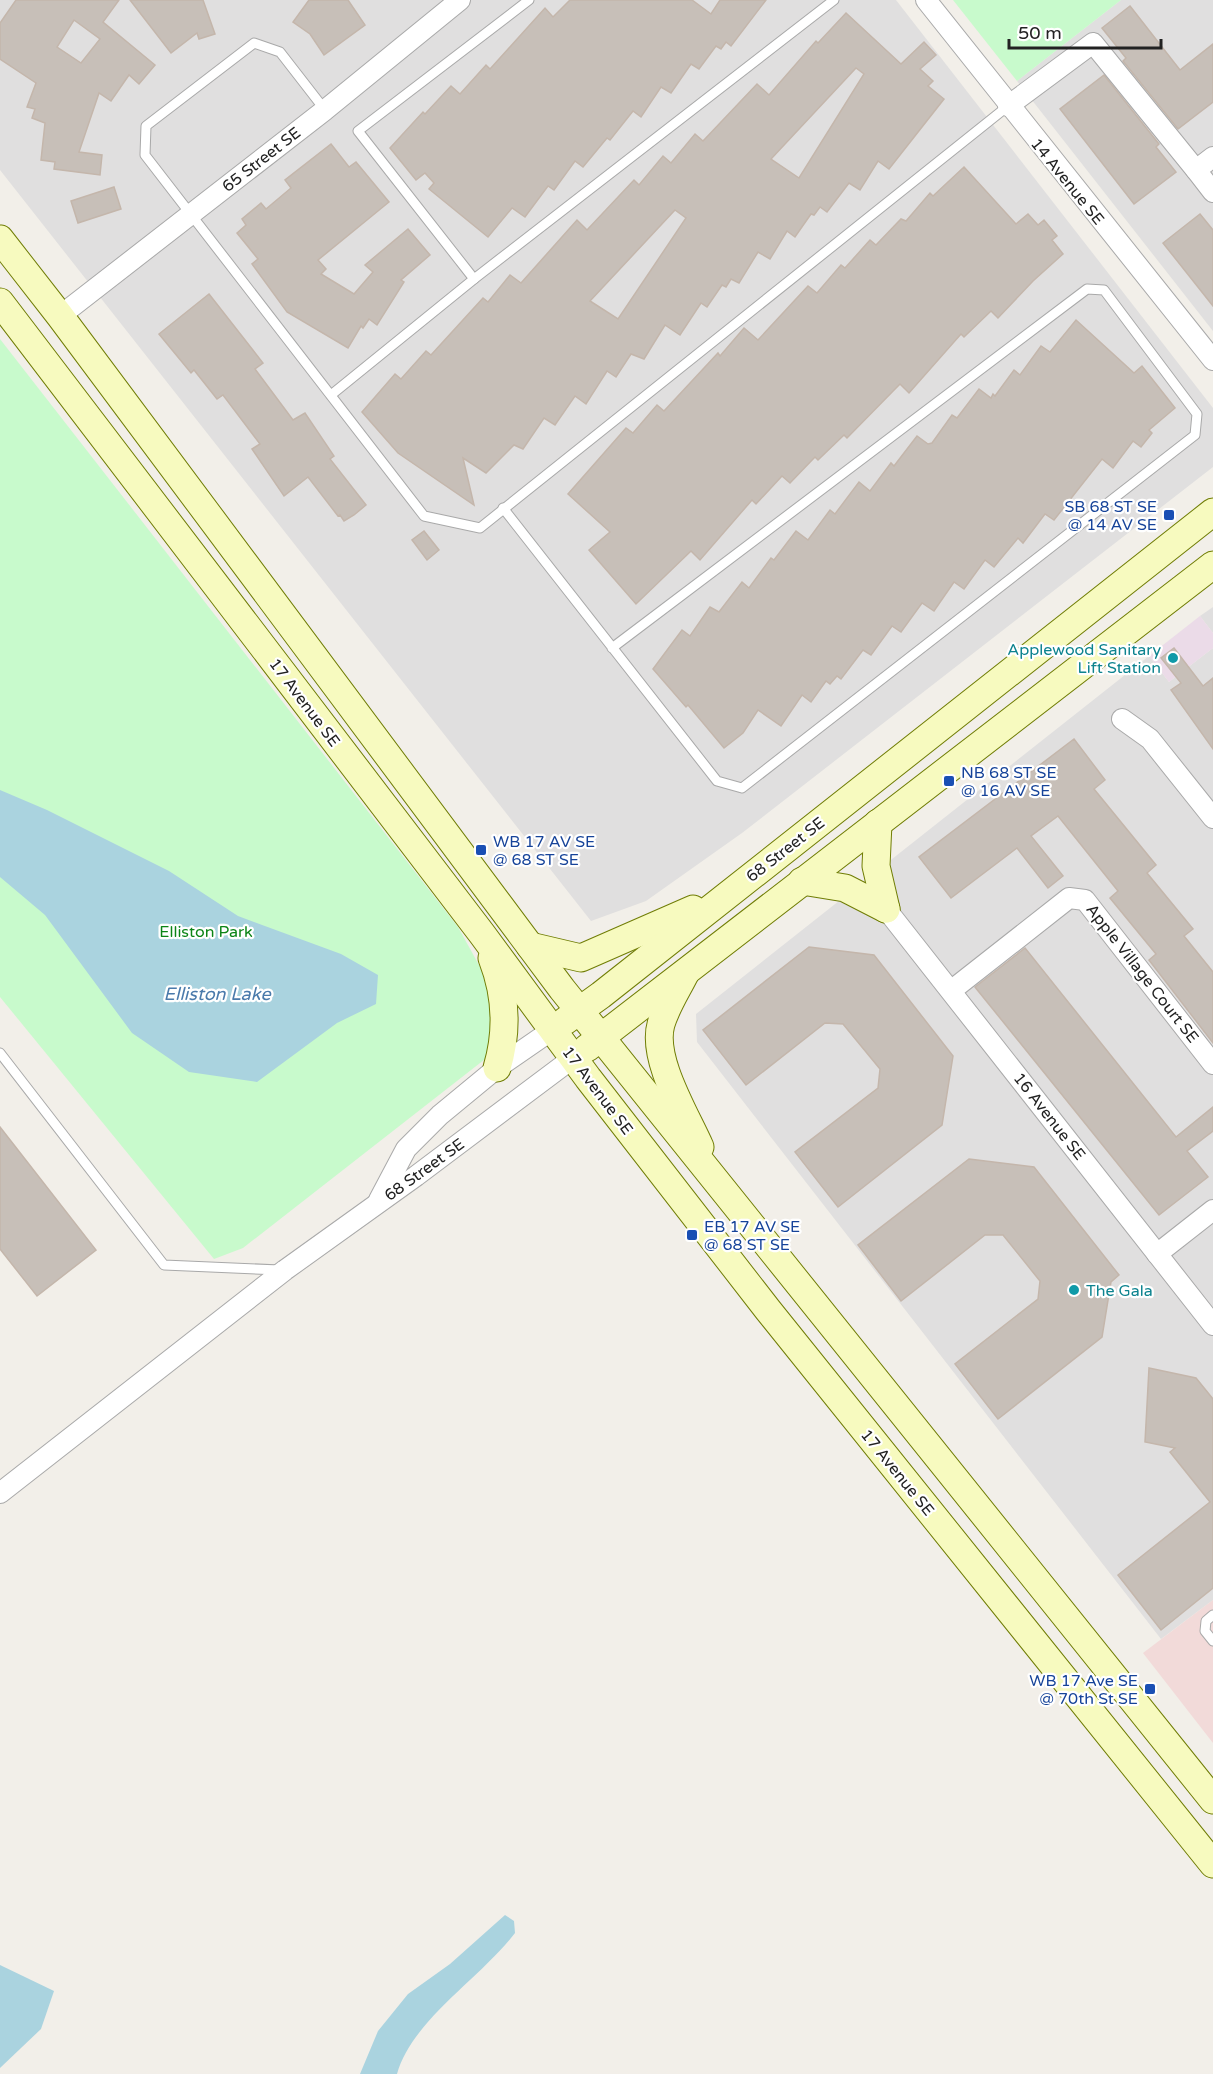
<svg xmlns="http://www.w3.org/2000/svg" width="1213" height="2074" viewBox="0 0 1213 2074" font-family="'Varela Round',sans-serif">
<rect width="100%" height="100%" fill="#f2efe9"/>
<g fill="#e0dfdf">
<path d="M0,0H896L1213,408V467L742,833L646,901L591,921L0,170Z"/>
<path d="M1121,0H1213V331L1017,81Z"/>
<path d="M1213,607V633L1200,616Z"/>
<path d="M1213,648V1600L1161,1639L697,1042L696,1014L1149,656L1169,682Z"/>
</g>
<path fill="#f2dad9" d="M1213,1600V1743L1143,1653Z"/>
<path fill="#ebdbe8" d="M1200,616L1213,633V648L1169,682L1149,656Z"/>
<g fill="#c8facc">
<path d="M953,0H1121L1017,81Z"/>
<path d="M0,339L458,927L490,985L493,1028L489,1056L243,1248L214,1259L0,997Z"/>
</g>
<g fill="#aad3df">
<path d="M0,790L47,810L169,871L238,916L341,954L378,975L376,1004L337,1023L257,1082L189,1072L132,1033L45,915L0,877Z"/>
<path d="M505,1915L514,1921L515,1933C481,1978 412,2020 397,2074H360L378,2031L408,1994L450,1964Z"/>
<path d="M0,1965L54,1991L41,2029L0,2068Z"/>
</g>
<g fill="#c7bfb8" stroke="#c4b6ab" stroke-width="1.5" fill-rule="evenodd">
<path d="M16,0H119L103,22L155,65L139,84L129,75L111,101L99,93L79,152L102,155L100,175L54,169L55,162L41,160L45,123L32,118L35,109L27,107L36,83L0,59V23ZM74,20L100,39L81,63L57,47Z"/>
<path d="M130,0H203L215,34L199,39L197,33L171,53Z"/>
<path d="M309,0H348L365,25L324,55L310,34L293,22Z"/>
<path d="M570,0H692L711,14L720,0H766L731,46L726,42L721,49L716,46L699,69L691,64L671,93L661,87L641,117L633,111L610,140L607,138L583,167L575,161L554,190L548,186L525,217L512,208L488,237L429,189L434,183L425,173L416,180L390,148L423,112L425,114L451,86L460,94L486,65L490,69L545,8L553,17Z"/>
<path d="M1130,6L1180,70L1213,44V102L1178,129L1123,61L1126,58L1102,28Z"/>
<path d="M846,13L901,64L924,42L936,55L920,69L933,81L928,86L944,99L889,169L878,161L860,190L849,183L827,212L820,207L814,215L811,214L795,237L787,231L770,259L758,252L739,283L731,279L726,287L722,285L707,307L701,303L680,335L665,325L644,359L631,354L616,377L607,371L586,404L575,396L555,425L544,418L523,449L514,445L486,473L463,458L474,505L398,453L362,412L395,374L401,379L426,351L431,355L483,298L488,302L510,275L521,283L577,220L587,230L634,180L639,185L663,156L671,163L695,134L703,141L757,84L769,95L816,41L818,43ZM856,68L864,74L799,178L771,159ZM675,210L686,218L618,319L590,301Z"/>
<path d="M1104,75L1159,144L1156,147L1176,172L1134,204L1060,109Z"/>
<path d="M331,144L349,167L356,162L389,202L318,260L326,269L321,274L354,294L373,272L365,265L408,229L430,255L401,280L404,282L377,325L369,319L363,328L361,326L348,348L287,312L252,264L258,259L237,233L246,225L242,219L261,203L266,209L291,188L285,180Z"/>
<path d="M964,167L1016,224L1028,214L1038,225L1044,220L1057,236L1052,240L1063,254L1033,281L998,318L991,311L964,337L961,334L909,393L900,384L847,438L844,435L818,460L815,457L790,483L782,476L756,504L752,500L700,560L691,551L636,604L589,550L610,532L568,494L626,428L633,433L657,405L664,411L718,353L720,356L744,328L758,340L808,286L817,293L841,265L845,268L870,240L876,245L901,219L906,221L930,193L933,196Z"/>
<path d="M114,187L121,209L78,223L71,201Z"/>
<path d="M1200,214L1213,230V306L1163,243Z"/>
<path d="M209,294L263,363L255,369L293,420L305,413L334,456L330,459L366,505L354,515L344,521L340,515L338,516L308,477L284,496L252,449L260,444L223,395L217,399L194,370L191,373L159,334Z"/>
<path d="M1076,320L1134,373L1142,366L1175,408L1149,430L1152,433L1141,447L1133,441L1113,468L1102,459L1054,520L1045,514L1023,543L1018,538L994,567L985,560L964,589L954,582L934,611L922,603L901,632L892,626L871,655L863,650L841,679L837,676L830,684L826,681L811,702L802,695L781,726L758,710L743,733L724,748L688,705L686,707L653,669L682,630L690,636L710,607L719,612L742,582L749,588L771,558L774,560L796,531L808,540L830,510L835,514L859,482L870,491L891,463L894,466L917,436L928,444L932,443L952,415L957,418L979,389L991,398L993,394L995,396L1014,370L1020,375L1041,346L1050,352Z"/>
<path d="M424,531L439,550L427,560L412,540Z"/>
<path d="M1174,648L1203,686L1213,678V749L1171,690L1181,683L1161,658Z"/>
<path d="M1074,739L1105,780L1094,789L1156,865L1147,873L1193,929L1184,936L1213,972V1043L1149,960L1156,954L1110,898L1118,891L1058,816L1031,836L1063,876L1048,888L1017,848L951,898L919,857Z"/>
<path d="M809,947L874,955L953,1056L942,1125L838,1207L795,1152L878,1088L880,1069L843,1024L825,1023L746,1085L703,1030Z"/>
<path d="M1025,948L1176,1137L1213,1107V1131L1187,1151L1208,1177L1159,1215L975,987Z"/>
<path d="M0,1127L96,1250L37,1296L0,1249Z"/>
<path d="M969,1159L1034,1167L1119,1275L1111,1282L1102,1337L998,1419L955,1364L1038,1299L1040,1281L1003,1235H985L901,1301L858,1245Z"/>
<path d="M1149,1368L1196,1378L1213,1399V1588L1161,1630L1118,1575L1210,1502L1170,1452L1175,1448L1145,1442Z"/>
</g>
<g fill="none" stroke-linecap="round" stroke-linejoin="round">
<g stroke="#a9a9a9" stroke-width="11">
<g id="lane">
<path d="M325,110L280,52L254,43L146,126L145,155L424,516L480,528L1008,106"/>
<path d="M474,279L358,131L529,0"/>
<path d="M331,395L474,279L834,0"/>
<path d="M503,508L717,781L742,788L1195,435L1197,414L1104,290L1087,289L612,648"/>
<path d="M0,1053L164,1265L280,1270"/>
<path d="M1213,1615L1206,1621L1205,1631L1213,1641"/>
</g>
</g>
<g stroke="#a9a9a9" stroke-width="22">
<g id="street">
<path d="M926,0L1213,360"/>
<path d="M1008,106L1093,43L1196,170"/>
<path d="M1213,157L1196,170L1213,192"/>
<path d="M60,316L325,110L460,0"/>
<path d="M1122,719L1150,739L1213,818"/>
<path d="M886,909L1213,1325"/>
<path d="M952,990L1069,898L1085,900L1213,1064"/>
<path d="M379,1200L406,1149L440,1115L497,1068L552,1030"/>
<path d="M1157,1254L1213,1210"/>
<path d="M0,1493L285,1270L416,1176L573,1058"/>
</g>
</g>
<g stroke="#707d05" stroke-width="29">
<g id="secondary">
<path d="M0,239L60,316L562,989L1213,1800"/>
<path d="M0,302L482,934L588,1078L768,1310L1213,1864"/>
<path d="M878,823L876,866L886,909"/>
<path d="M802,881L845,888L886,909"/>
<path d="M530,946L581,958L693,909"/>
<path d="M492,958C506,994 508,1031 497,1068"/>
<path d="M685,974C677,990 666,1007 661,1024C651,1059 686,1115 700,1147"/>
<path d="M565,1021L601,995L1213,512"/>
<path d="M587,1048L1213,565"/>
</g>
</g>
<use href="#lane" stroke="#fff" stroke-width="9"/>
<use href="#street" stroke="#fff" stroke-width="20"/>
<use href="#secondary" stroke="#f7fabf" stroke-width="27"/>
</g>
<g fill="#1a4fb4" stroke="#fff" stroke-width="2">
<rect x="1163" y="509" width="12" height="12" rx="3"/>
<rect x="943" y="775" width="12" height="12" rx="3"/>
<rect x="475" y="844" width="12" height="12" rx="3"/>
<rect x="686" y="1229" width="12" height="12" rx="3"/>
<rect x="1144" y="1683" width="12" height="12" rx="3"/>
</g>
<g fill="#0f9aa8" stroke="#fff" stroke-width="2">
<circle cx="1173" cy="658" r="6"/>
<circle cx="1074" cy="1290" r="6"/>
</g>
<g text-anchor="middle" stroke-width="4.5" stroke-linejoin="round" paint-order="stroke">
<g font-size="16" fill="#222" stroke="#fff">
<text transform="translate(261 159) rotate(-38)" y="6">65 Street SE</text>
<text transform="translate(1068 181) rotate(51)" y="6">14 Avenue SE</text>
<text transform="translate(305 702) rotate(53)" y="6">17 Avenue SE</text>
<text transform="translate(785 849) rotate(-38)" y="6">68 Street SE</text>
<text transform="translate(1143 973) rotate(52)" y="6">Apple Village Court SE</text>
<text transform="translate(598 1090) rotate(53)" y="6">17 Avenue SE</text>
<text transform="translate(1050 1116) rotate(52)" y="6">16 Avenue SE</text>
<text transform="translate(424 1169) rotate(-36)" y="6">68 Street SE</text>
<text transform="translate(898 1472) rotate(51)" y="6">17 Avenue SE</text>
</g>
<g font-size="16" fill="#164399" stroke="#fff" text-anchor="start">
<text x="1157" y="512" text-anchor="end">SB 68 ST SE<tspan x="1157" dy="18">@ 14 AV SE</tspan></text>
<text x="961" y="778">NB 68 ST SE<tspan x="961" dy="18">@ 16 AV SE</tspan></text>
<text x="493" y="847">WB 17 AV SE<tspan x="493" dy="18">@ 68 ST SE</tspan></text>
<text x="704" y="1232">EB 17 AV SE<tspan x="704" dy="18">@ 68 ST SE</tspan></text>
<text x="1138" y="1686" text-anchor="end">WB 17 Ave SE<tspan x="1138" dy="18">@ 70th St SE</tspan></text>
</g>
<g font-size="16" fill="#0d838f" stroke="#fff" text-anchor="end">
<text x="1161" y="655">Applewood Sanitary<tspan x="1161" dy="18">Lift Station</tspan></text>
<text x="1086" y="1296" text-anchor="start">The Gala</text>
</g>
<g font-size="16" fill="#0c8416" stroke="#fff">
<text x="206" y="937">Elliston Park</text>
</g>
<g font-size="18" font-style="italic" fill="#4a7aab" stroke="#fff">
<text x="217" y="1000">Elliston Lake</text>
</g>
</g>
<path d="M1009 39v9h152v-9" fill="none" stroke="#222222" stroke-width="3"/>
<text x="1018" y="39" font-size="18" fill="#222222" stroke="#ffffff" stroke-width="4.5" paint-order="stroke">50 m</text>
</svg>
